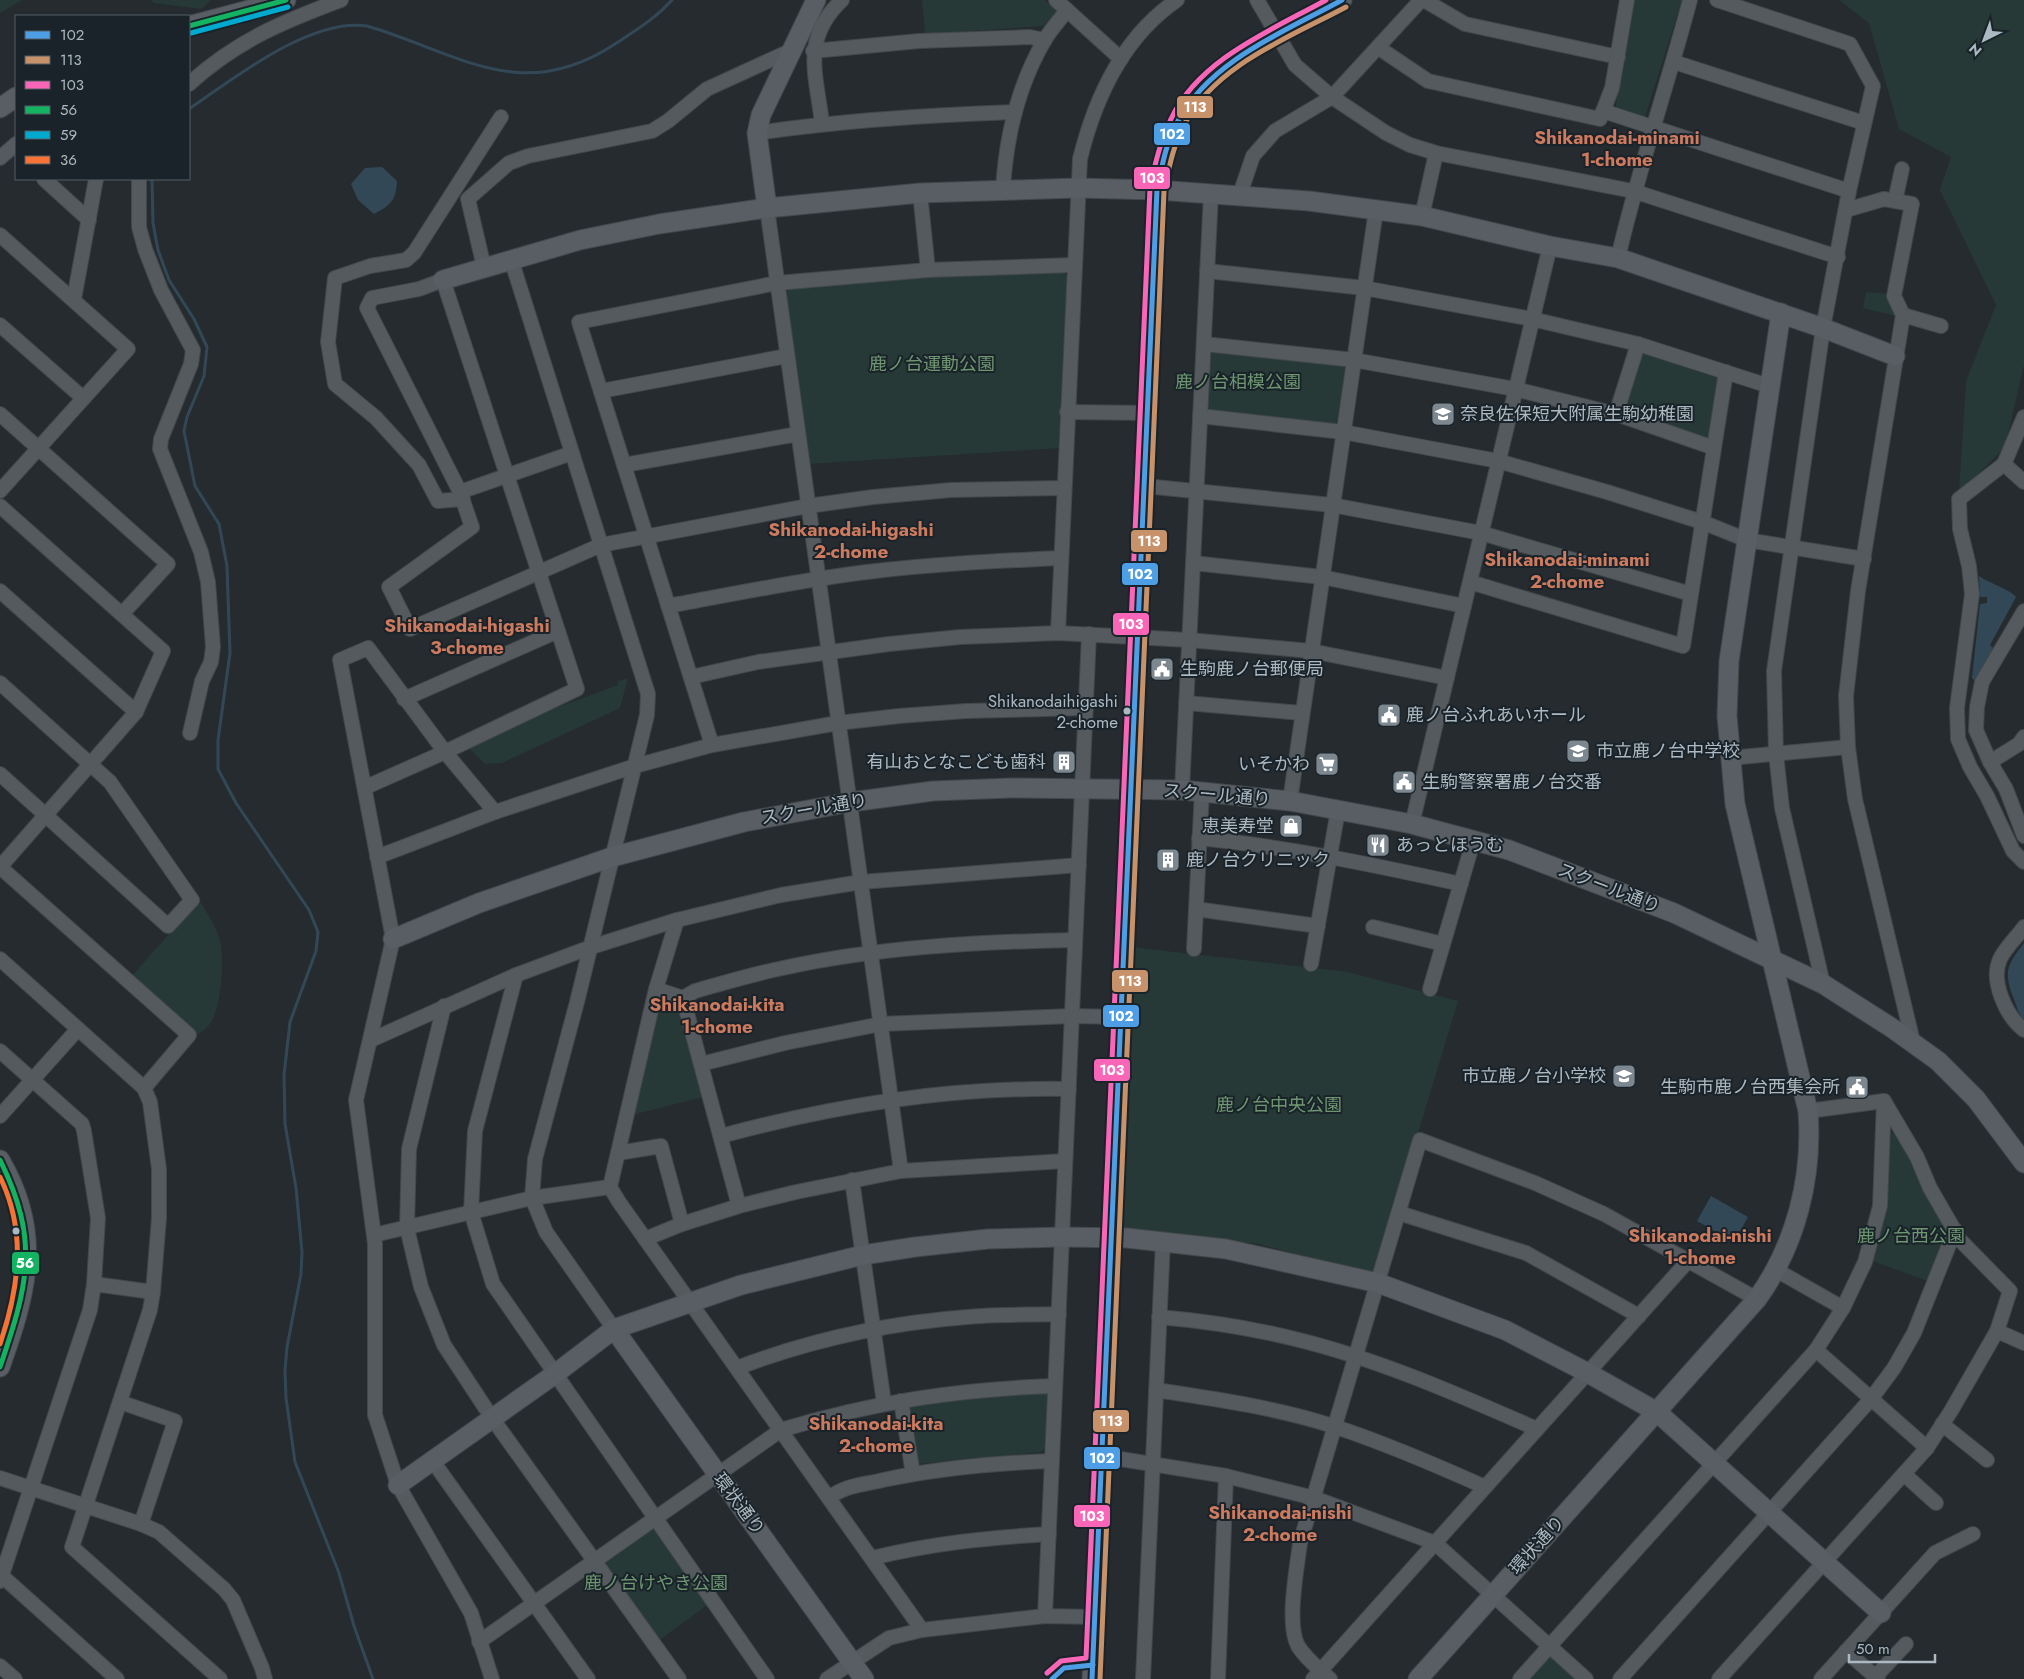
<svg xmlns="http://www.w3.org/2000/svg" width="2024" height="1679" viewBox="0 0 2024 1679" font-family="Jost,'Noto Sans JP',sans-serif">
<rect width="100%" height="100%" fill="#252b2f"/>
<g fill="#263936">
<path d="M0,0H22L0,13Z"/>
<path d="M151,0H211L201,9L154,3Z"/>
<path d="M922,0H1045L1057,12L1043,26L925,34Z"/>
<path d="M1633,0H1682L1644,120L1615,111Z"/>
<path d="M1839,0H2024V365L2005,447L1959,493L1966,381L1996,305L1940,190L1951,157L1899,129L1869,23Z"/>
<path d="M1060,269L1067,276L1060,448L807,464L783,295L792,287L926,273Z"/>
<path d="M1866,292L1890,294L1896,316L1863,308Z"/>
<path d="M1208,347L1347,365L1336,424L1206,410Z"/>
<path d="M1639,352L1721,379L1709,441L1621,412Z"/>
<path d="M628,678L620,708L502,763L485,764L470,749L472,744L536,715L618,685V681Z"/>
<path d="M199,900C208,915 218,929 221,945C224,964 221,1010 209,1025C206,1029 201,1032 197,1035L132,976Z"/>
<path d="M1131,947L1348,972L1458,1001L1375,1275L1259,1244L1122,1228L1119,1222Z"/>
<path d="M671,1000L680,1007L703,1097L632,1115L655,1007Z"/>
<path d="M1896,1131L1947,1232L1928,1281L1870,1260L1886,1208L1891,1133Z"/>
<path d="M1043,1390L1049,1394L1046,1447L1041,1452L917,1464L906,1406L923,1402Z"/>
<path d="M654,1525L710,1603L658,1641L602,1563Z"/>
<path d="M1550,1652L1579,1679H1525Z"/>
</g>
<g fill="#334857">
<path d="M382,167L397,181C396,200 391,205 374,214L358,200L351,184L365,168Z"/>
<path d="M1979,576C1989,583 2011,590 2016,597L1990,645L1993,648L1976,682L1972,678L1980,604L1987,603V597H1980Z"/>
<path d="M2024,943V1020C2018,1013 2017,1007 2014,999C2003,972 2007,965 2024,943Z"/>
<path d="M1711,1196L1748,1217L1734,1242L1697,1221Z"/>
</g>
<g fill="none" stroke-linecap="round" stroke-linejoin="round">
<g stroke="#334857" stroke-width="3">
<path d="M189,109C233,79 311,17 367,26C459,53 521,106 615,44C636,30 655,19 672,0"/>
<path d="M152,179L153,223L158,250L169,280L194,319L207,347L204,376L187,417L184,431L195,486L219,524L227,566L230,653L218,740V769L236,803L309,910L318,932L316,951L290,1022L284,1075L285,1124L296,1188L302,1252L301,1274L287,1347L285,1370L286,1398L295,1462L339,1573L354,1626L373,1679"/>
</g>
<g stroke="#42474a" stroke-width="16">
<g id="street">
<path d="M1056,0L1121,59"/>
<path d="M1257,0L1295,65L1332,97L1386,133L1410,145L1436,153L1633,191L1838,257"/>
<path d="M1424,0L1465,24L1618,57"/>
<path d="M1717,0L1850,44L1873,86L1849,191L1823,328L1774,671L1776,754L1782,808L1823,984"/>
<path d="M1379,48L1428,81L1600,119L1612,88L1627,0"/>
<path d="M813,51L919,41L1030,37L1045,40"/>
<path d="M1674,62L1864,123"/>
<path d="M189,84C236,41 282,22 341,0"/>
<path d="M1603,111L1849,191"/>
<path d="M822,123C816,73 801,39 842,0"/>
<path d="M757,133C843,120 928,115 1015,112"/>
<path d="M0,158L16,144"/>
<path d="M44,179L89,220"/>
<path d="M139,179V227L145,249L161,290L193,350L191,364L161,439L160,449L201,552L208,582L213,647L211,662L202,681L190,733"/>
<path d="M1003,189C1006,138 1018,86 1044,41C1050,30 1060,20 1067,10"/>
<path d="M920,193L928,270"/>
<path d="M1240,194L1253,156L1275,131L1332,97L1421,0"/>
<path d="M1895,201L1902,169"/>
<path d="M767,208L901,1171"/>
<path d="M1846,210L1884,199L1912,204L1894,296L1903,315L1858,591L1846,696L1848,747L1855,799L1913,1042"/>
<path d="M1422,216L1436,153"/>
<path d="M0,235L128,349L0,491"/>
<path d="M1618,258C1638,171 1667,87 1690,0"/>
<path d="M511,259L648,694L647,715L577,1002L535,1159L532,1198L546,1232L614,1329"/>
<path d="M484,267L468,199L509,163L528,156L652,131L668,121L707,89L790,51"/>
<path d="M1207,271L1364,288L1532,319L1638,344L1769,386"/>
<path d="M74,299L96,179"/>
<path d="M1903,315L1941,326"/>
<path d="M0,325L83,398"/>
<path d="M1204,344L1354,360L1515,389L1616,414L1714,448"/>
<path d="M601,391L787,356"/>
<path d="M1067,412L1148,413"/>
<path d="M0,414L168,564L122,614"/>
<path d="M1616,414L1638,344"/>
<path d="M1200,416L1343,432L1498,461L1607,492L1702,522L1747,540L1864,559"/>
<path d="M2024,417L2004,464L1959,499L1960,529L1969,566L1972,594L1957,708L1958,739L1970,767L1987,796L2013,851L2024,862"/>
<path d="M2004,464L2024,482"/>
<path d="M624,465L798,434"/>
<path d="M1145,486L1332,505L1481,533L1691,594"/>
<path d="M460,492L572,453"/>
<path d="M463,499L438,501L419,465L376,418L335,384L328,342L335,278L370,266L406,260L414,253L501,117"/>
<path d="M0,506L163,651L136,712L0,867"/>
<path d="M1193,563L1322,577L1464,606"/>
<path d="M1470,582L1683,646L1726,372"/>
<path d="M0,591L136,712"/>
<path d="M668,606C734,594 800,580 867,572C931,564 996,561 1061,558"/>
<path d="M2024,611L1982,682L1977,707L1976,730L1990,762L2006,789L2024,836"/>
<path d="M1058,633L1080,159C1095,98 1123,37 1177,0"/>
<path d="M691,677L758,662L889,644L960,637L1058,633L1189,640L1311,651L1447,678"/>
<path d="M0,683L110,782L192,900L168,926L0,774"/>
<path d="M404,699L558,631"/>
<path d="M1186,703L1302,713"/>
<path d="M712,745L579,322L777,283L928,270L1074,265"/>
<path d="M1730,758L1848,747"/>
<path d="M1990,762L2019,744L2024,737"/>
<path d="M366,787L445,752L577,689L443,280L419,289L372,298L367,308L460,492L472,527L389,587L410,629L601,545L808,506L873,497L951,490L1064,488"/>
<path d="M1182,790L1211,193"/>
<path d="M1290,801L1376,210"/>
<path d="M1412,824L1550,246"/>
<path d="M1199,838C1288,847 1374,865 1461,884"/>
<path d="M377,857L495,812L635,766L712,745L838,723L899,716L966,711L1086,708"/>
<path d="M0,867L189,1035L144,1088"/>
<path d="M1196,909L1318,926"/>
<path d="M677,920L656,989L610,1187L619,1202L922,1630"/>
<path d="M1373,927L1443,944"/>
<path d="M2024,927C2017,937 2005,948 2000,959C1990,981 2006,1016 2024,1030"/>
<path d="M1194,949L1202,791"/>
<path d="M0,959L144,1088L150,1102L159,1169V1218L153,1292L150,1310L72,1547L220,1679"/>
<path d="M1311,964L1338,810"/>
<path d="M516,975L475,1131L471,1212L493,1284L767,1679"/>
<path d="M656,989L683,998L695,991C724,983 753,974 783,968C878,947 977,942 1074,940"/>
<path d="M1430,989L1473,842"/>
<path d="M683,998L739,1206"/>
<path d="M444,1006L409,1149L407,1228L421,1287L444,1345L492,1418L679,1679"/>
<path d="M371,1040L516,975L591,947L677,920L781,895L861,882L1079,865"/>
<path d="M0,1051L82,1124L84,1131L98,1218L94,1284L90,1310L0,1581"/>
<path d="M701,1064L785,1043L881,1024L1072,1016L1121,1017"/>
<path d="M0,1116L78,1029"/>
<path d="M721,1136C836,1105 949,1087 1069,1089"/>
<path d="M618,1153L661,1146L682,1224"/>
<path d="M852,1180L884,1403"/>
<path d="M1399,1213L1526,1253L1639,1316"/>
<path d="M374,1235L532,1198L610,1187"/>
<path d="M645,1239L682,1224L739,1206L796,1192L901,1171L1065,1161"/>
<path d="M1776,1270L1843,1308"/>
<path d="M94,1284L153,1292"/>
<path d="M1159,1317C1205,1321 1251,1328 1295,1339C1378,1359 1459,1395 1537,1429"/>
<path d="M1997,1331L2024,1343"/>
<path d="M1816,1350L1927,1448"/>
<path d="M737,1368C810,1340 889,1323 967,1317C997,1314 1028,1315 1059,1314"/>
<path d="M1156,1390C1216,1399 1278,1408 1336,1427C1387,1444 1436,1465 1485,1487"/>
<path d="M901,1401L913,1474"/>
<path d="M120,1402L175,1421L141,1524"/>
<path d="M1942,1424L1987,1460"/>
<path d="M1102,1456L1226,1476L1314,1498L1435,1543L1586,1679"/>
<path d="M432,1460L588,1679"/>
<path d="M1904,1474L1936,1503"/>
<path d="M0,1478L141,1524L159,1532L224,1589L233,1600L262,1668L265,1679"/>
<path d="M829,1498C845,1485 863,1485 883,1480C939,1468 995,1463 1052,1461"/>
<path d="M872,1558C934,1543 986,1538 1049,1534"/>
<path d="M2,1576L117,1679"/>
<path d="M1045,1616L1089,634"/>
<path d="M479,1642L781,1430C873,1402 959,1389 1055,1386"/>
<path d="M1846,1651L1878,1679"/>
<path d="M0,1666L15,1679"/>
<path d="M1875,1677L1906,1644"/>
<path d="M492,1679L471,1613L398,1485L375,1415V1244L356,1100L393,939L340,660L368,648L445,752L495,812"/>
<path d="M827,1679L889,1638L922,1630L1045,1616L1095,1617"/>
<path d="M1143,1679L1163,1241"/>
<path d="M1218,1679L1226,1476"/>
<path d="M1313,1679L1688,1261"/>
<path d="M1330,1679C1319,1669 1306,1659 1298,1646C1286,1624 1297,1568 1300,1543L1420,1140L1535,1183L1604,1214L1757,1299"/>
<path d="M1520,1679L1816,1350L1843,1308L1865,1262L1880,1206L1884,1101"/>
<path d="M1620,1679L1871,1399L1894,1368L1914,1333L1955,1230"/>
<path d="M1719,1679L1927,1448L1951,1411L1997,1331L2010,1291L1960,1240L1930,1188L1917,1157L1884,1101L1808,1111"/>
<path d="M1821,1679L1935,1553L1973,1534"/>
</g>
</g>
<g stroke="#42474a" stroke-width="21">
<g id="secondary">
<path d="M189,26L286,0"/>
<path d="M0,108L16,97"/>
<path d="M767,208L757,133L761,115L816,0"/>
<path d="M443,280L580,240L659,224L767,208L920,193L1077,188L1157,190L1309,201L1422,216L1550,246L1618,258L1823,328L1895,356"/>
<path d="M393,939L479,903L612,857L744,822L851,802L933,791L1011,788L1182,790L1290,801L1412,824L1509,850L1674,913L1823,984L1892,1028L1938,1061L1976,1099L2024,1163"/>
<path d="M0,1160C43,1234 27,1291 0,1367"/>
<path d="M614,1329L864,1679"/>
<path d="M398,1485L555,1374L614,1329L741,1285L863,1255L915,1247L988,1239L1062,1237L1127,1238L1226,1249L1378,1283L1505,1330L1588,1373L1657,1412L1881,1613"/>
<path d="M1092,1679L1157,190C1160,176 1162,162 1166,149C1191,67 1275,39 1342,0"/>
<path d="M1418,1679L1757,1299C1796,1245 1813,1177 1808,1111L1735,804L1727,716L1729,661L1781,313"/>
</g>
</g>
<use href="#street" stroke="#545a5e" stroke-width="14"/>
<use href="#secondary" stroke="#585e63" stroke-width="19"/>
<g stroke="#192329" stroke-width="9">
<g id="bus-1">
<path d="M1052,1679L1064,1668L1093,1665"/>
<path d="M1092,1679L1157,190C1162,166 1166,142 1178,121C1211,60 1284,32 1342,0"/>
</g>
</g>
<g stroke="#192329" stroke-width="9">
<path id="bus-2" d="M1100,1679L1164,191C1169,168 1173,146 1184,125C1215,65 1290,37 1346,7"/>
</g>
<g stroke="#192329" stroke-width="9">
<path id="bus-3" d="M1047,1673L1061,1661L1086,1658L1150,188C1155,164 1160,142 1171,119C1199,59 1272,30 1326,0"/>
</g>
<g stroke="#192329" stroke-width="9">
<g id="bus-4">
<path d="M189,26L286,0"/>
<path d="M0,1160C40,1241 28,1285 0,1367"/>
</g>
</g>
<g stroke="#192329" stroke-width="9">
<path id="bus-5" d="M191,33L288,7"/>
</g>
<g stroke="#192329" stroke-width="9">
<path id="bus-6" d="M0,1177C27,1232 19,1288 0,1344"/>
</g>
<use href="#bus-1" stroke="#4d9ee5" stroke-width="5"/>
<use href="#bus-2" stroke="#c7916a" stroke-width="5"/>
<use href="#bus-3" stroke="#fa66b7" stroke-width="5"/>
<use href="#bus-4" stroke="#13b361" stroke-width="5"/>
<use href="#bus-5" stroke="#00a9ce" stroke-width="5"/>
<use href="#bus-6" stroke="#f57335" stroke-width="5"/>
</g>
<defs>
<g id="school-square" transform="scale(1.25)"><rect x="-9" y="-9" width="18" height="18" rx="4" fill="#7d878f" stroke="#192329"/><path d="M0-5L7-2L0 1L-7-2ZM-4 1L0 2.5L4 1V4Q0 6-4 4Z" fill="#fff"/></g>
<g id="civic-square" transform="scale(1.25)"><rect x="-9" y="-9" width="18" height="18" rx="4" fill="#7d878f" stroke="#192329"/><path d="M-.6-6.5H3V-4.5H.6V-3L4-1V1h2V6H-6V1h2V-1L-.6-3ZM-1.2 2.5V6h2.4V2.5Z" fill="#fff"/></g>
<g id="building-square" transform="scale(1.25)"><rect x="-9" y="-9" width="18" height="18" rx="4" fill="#7d878f" stroke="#192329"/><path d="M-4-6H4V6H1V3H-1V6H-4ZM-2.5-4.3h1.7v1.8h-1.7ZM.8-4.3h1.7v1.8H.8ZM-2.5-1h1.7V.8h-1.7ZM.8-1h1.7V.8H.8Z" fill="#fff"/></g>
<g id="supermarket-square" transform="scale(1.25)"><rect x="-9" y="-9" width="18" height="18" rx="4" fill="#7d878f" stroke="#192329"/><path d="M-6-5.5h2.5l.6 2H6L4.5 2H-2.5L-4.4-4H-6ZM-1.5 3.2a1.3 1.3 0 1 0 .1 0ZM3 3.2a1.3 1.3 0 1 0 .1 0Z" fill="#fff"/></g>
<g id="shop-square" transform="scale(1.25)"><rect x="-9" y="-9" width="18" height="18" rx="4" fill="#7d878f" stroke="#192329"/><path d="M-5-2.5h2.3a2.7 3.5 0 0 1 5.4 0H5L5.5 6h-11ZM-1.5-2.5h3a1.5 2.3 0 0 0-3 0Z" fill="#fff"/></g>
<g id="restaurant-square" transform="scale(1.25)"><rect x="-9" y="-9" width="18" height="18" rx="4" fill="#7d878f" stroke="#192329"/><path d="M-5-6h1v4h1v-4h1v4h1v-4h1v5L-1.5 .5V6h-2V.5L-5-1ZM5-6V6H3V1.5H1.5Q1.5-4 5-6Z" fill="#fff"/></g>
</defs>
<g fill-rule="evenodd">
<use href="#school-square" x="1443" y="414"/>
<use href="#civic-square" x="1162" y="669"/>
<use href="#civic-square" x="1389" y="715"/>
<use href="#school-square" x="1578" y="751"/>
<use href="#building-square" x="1064" y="762"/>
<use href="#supermarket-square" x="1327" y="764"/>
<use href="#civic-square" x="1404" y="782"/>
<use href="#shop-square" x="1291" y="826"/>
<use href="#restaurant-square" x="1378" y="845"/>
<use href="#building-square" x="1168" y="860"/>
<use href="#school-square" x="1624" y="1076"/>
<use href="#civic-square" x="1857" y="1087"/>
</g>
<g fill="#adb9c2" stroke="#192329" stroke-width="2">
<circle cx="1127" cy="711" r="4.5"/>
<circle cx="16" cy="1231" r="4.5"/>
</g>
<g text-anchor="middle" stroke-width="4" stroke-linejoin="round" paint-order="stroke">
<g font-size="17" fill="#adb9c2" stroke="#192329" text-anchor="end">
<text x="1118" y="707">Shikanodaihigashi<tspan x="1118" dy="21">2-chome</tspan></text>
</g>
<g font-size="18" fill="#6e9670" stroke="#192329">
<text x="932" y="370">鹿ノ台運動公園</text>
<text x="1238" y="388">鹿ノ台相模公園</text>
<text x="1279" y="1111">鹿ノ台中央公園</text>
<text x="1911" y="1242">鹿ノ台西公園</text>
<text x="656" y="1589">鹿ノ台けやき公園</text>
</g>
<g font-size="18" fill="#adb9c2" stroke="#192329" text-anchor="start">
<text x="1460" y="420">奈良佐保短大附属生駒幼稚園</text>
<text x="1180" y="675">生駒鹿ノ台郵便局</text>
<text x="1406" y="721">鹿ノ台ふれあいホール</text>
<text x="1596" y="757">市立鹿ノ台中学校</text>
<text x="1046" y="768" text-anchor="end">有山おとなこども歯科</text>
<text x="1310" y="770" text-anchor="end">いそかわ</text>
<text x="1422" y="788">生駒警察署鹿ノ台交番</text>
<text x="1274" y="832" text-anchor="end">恵美寿堂</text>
<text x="1396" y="851">あっとほうむ</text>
<text x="1186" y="866">鹿ノ台クリニック</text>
<text x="1606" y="1082" text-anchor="end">市立鹿ノ台小学校</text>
<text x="1840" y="1093" text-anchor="end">生駒市鹿ノ台西集会所</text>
</g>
<g font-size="18" fill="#adb9c2" stroke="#192329">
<text transform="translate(1217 795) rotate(5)" y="6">スクール通り</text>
<text transform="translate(814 809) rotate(-10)" y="6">スクール通り</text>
<text transform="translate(1609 888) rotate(21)" y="6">スクール通り</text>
<text transform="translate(739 1504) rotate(53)" y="6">環状通り</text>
<text transform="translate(1537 1545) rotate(-48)" y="6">環状通り</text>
</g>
<g font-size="19" font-weight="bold" fill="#cd7a5e" stroke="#192329">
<text x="1617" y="144">Shikanodai-minami<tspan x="1617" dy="22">1-chome</tspan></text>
<text x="851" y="536">Shikanodai-higashi<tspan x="851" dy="22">2-chome</tspan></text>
<text x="1567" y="566">Shikanodai-minami<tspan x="1567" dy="22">2-chome</tspan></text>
<text x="467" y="632">Shikanodai-higashi<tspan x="467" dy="22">3-chome</tspan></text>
<text x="717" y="1011">Shikanodai-kita<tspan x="717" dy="22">1-chome</tspan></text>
<text x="1700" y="1242">Shikanodai-nishi<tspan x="1700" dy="22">1-chome</tspan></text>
<text x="876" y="1430">Shikanodai-kita<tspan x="876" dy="22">2-chome</tspan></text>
<text x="1280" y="1519">Shikanodai-nishi<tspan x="1280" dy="22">2-chome</tspan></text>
</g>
</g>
<g stroke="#192329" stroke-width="2">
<rect x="1176" y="95" width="38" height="24" rx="5" fill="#c7916a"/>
<rect x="1153" y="122" width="38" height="24" rx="5" fill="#4d9ee5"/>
<rect x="1133" y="166" width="38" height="24" rx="5" fill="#fa66b7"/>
<rect x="1130" y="529" width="38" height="24" rx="5" fill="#c7916a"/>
<rect x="1121" y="562" width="38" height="24" rx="5" fill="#4d9ee5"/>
<rect x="1112" y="612" width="38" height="24" rx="5" fill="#fa66b7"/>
<rect x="1111" y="969" width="38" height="24" rx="5" fill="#c7916a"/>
<rect x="1102" y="1004" width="38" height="24" rx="5" fill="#4d9ee5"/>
<rect x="1093" y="1058" width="38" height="24" rx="5" fill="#fa66b7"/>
<rect x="11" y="1251" width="29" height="24" rx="5" fill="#13b361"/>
<rect x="1092" y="1409" width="38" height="24" rx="5" fill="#c7916a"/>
<rect x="1083" y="1446" width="38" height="24" rx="5" fill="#4d9ee5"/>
<rect x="1073" y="1504" width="38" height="24" rx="5" fill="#fa66b7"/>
</g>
<g font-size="14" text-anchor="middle" font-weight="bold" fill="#fff">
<text x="1195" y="112">113</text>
<text x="1172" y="139">102</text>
<text x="1152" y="183">103</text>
<text x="1149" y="546">113</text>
<text x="1140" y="579">102</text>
<text x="1131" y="629">103</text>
<text x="1130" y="986">113</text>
<text x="1121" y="1021">102</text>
<text x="1112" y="1075">103</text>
<text x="25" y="1268">56</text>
<text x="1111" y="1426">113</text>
<text x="1102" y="1463">102</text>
<text x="1092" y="1521">103</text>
</g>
<rect x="15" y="15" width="175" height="165" fill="#192329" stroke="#545f66"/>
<rect x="25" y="31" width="25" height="8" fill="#4d9ee5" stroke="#545f66"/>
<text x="60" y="40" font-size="15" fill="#adb9c2">102</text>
<rect x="25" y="56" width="25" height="8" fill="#c7916a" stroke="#545f66"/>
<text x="60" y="65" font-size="15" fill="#adb9c2">113</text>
<rect x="25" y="81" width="25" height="8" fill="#fa66b7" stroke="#545f66"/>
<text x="60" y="90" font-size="15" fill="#adb9c2">103</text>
<rect x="25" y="106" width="25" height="8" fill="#13b361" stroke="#545f66"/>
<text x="60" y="115" font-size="15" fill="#adb9c2">56</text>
<rect x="25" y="131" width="25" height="8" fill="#00a9ce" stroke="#545f66"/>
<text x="60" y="140" font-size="15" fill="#adb9c2">59</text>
<rect x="25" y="156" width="25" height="8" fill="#f57335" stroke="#545f66"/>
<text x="60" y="165" font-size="15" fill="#adb9c2">36</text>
<g transform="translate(1984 40) rotate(222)" stroke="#192329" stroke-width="4" paint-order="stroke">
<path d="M0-4L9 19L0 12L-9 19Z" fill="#adb9c2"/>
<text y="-8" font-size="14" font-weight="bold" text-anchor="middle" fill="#adb9c2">N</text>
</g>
<path d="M1849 1654v8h86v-8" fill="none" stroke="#adb9c2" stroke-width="2.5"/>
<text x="1856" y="1654" font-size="15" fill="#adb9c2" stroke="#192329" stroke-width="4" paint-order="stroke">50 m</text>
</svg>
